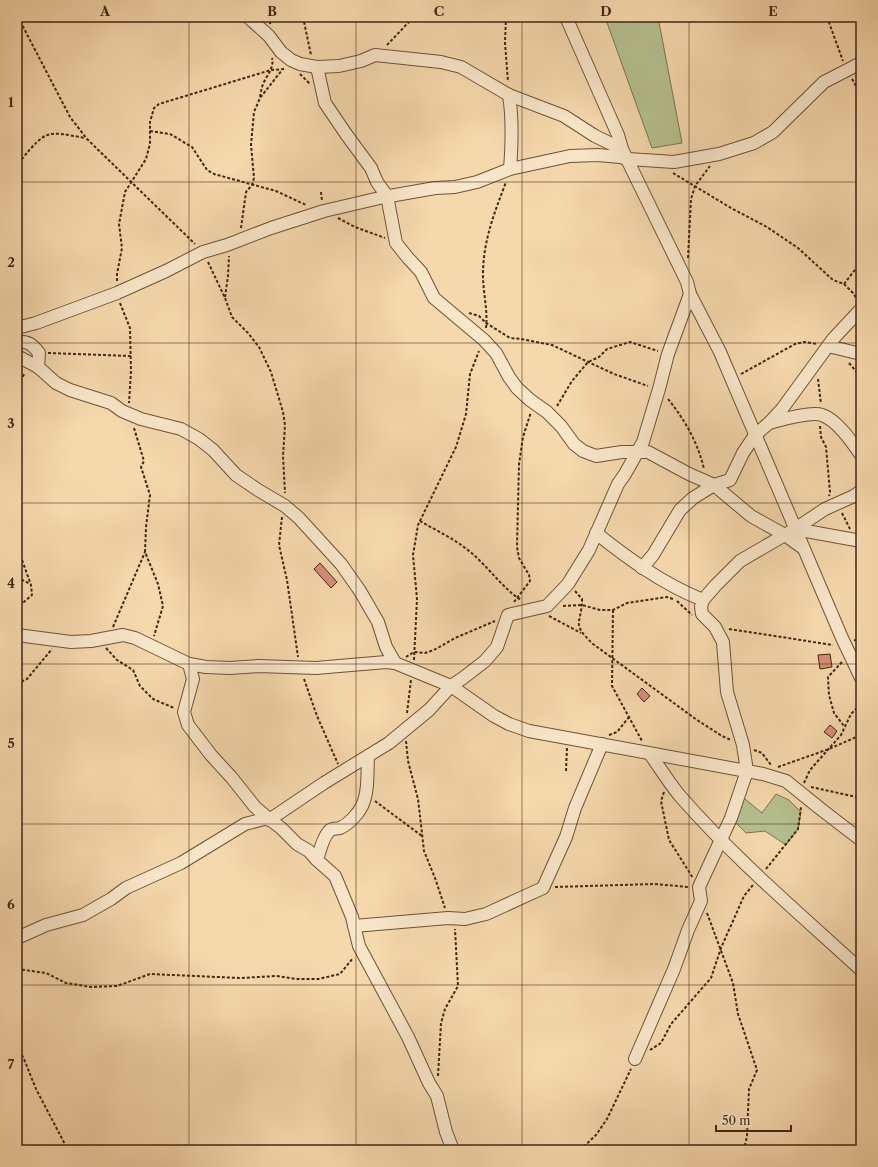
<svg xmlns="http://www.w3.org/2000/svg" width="878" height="1167" viewBox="0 0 878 1167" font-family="'Libre Caslon Text',serif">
<rect width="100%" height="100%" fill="#f5d8ac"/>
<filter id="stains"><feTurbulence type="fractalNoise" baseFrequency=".005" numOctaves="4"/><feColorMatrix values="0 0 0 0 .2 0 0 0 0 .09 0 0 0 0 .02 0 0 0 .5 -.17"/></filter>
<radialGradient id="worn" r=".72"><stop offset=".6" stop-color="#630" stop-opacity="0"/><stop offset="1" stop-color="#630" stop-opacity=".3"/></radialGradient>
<g fill="#b5c08e" stroke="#7b7350">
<path d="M605,17H658L682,143L652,148Z"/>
<path d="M739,794L762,813L776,794L789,800L801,812L798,829L786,845L765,831L746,833L731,818Z"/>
</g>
<g fill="#d88e7a" stroke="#412613">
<path d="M320,563L337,582L331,588L314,569Z"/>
<path d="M830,654L832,667L820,669L818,655Z"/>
<path d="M642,688L650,696L644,702L637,694Z"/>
<path d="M830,725L837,731L832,738L824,732Z"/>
</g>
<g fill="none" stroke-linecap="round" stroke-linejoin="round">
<g stroke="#6e5239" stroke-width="14">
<g id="street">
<path d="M248,17L269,36L281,52L291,60L300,64L317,67L339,66L361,61L375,55L441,62L461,67L509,95L564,116L595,136L622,149"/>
<path d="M566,17L618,135L622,149L687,282L690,294L720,352L842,638L861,678"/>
<path d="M317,67L325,103L346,134L371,168L377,182L387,196L396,243L408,258L421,272L434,298L484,340L496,353L509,377L517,388L530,400L547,412L561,426L574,444L583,451L596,456L622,452H648L689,474L714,485L751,516L785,535L803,548"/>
<path d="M509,95C513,120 512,144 510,169"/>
<path d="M17,328L36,323L117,293L166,271L203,252L227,245L271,228L324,211L384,197L435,188L455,187L477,182L510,169L570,156L598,155L620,157L628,159L674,162L719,154L754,143L773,132L824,82L861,63"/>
<path d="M17,342C28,341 32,344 39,353L38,367"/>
<path d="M828,346L861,354"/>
<path d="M17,356L38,367L56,383L70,390L111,403L122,411L141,419L181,429L199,439L213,450L236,475L258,490L285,506L299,518L341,564L360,591L378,622L386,647L395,663"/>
<path d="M769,423C781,420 811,411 822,415C837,420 852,442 861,455"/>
<path d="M795,529L861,541"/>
<path d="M596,533C630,560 663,584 703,600"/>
<path d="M642,568L653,555L680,510L693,498L714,485L730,480L743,453L755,435L769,423L782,409L833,339L861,309"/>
<path d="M17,635L71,642L91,641L123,635L135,638L189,664L206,667L230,668L258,666L316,668L386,662L395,663L451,686L494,716L509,724L529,731L763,774L786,781L822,810L861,840"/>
<path d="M189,664L193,679L184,712L188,725L211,755L232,778L255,807L268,818L281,828L297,844L309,851L317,860L335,876L352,917L359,946L408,1037L429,1083L437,1096L446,1132L453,1150"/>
<path d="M650,754C660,768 669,783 680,796C735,859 799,913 861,970"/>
<path d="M269,820L324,783L389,743L429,710L451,686L463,678L485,661L497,647L508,615L547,606L568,584L589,550L618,484L625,474L643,442L659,389L668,354L690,294"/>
<path d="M317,860C320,851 322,839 329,831C332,828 336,829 340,828C349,824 358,814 362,806C369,791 367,772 368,756"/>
<path d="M354,926L448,918L465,919L486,914L543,888L566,837L575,808L602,744"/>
<path d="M17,938L46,925L83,915L111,899L126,888L181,863L245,824L268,818"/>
<path d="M635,1059L674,969L688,930L701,901L699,887L731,818L747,771L743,745L727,692L723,642L715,627L702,614L701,607L703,600L716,585L740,561L795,529L825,509L854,496L861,491"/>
</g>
</g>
<g stroke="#412613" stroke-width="2" stroke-dasharray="3 2" stroke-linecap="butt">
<path d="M18,17L70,117L87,139L195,244"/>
<path d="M303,17L311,55"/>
<path d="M506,17L505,43L508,82"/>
<path d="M827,17L843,61"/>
<path d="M270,24L271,17"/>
<path d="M387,45L408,23L413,17"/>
<path d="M300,74L310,84"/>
<path d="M852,79L861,95"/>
<path d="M260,97C261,91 262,85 265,80C269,72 274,67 272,58"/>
<path d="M150,131L170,134L192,147L207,170L214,174L276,191L306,205"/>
<path d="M17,162L21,160C47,129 46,131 85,138"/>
<path d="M673,173L731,208L767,227L798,248L833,280L844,284L853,293L857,299"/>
<path d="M321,192L322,201"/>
<path d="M338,218L355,227L385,238"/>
<path d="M241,228L246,192L252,185L254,178L251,145L254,112L260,98L282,70"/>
<path d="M688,258L691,199L695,186L710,166"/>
<path d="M208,262L225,298L232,317L248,333L259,347L271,372L283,412L285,425L283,456L285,493"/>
<path d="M117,281V274L122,248L119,224L125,192L146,159L150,144V122L154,108L159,104L271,70L285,69"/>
<path d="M844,284L861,262"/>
<path d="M225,297L228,276L229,256"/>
<path d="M120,303L130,328L131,371L129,403"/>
<path d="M469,313L479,316L486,323L510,338L521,339L552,345L614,374L648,386"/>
<path d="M486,328C488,310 483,293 483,275C483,241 494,214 506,182"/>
<path d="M48,353L131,356"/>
<path d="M849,363L861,377"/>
<path d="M741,374L795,344L804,342L817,344"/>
<path d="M818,379L821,404"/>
<path d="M17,385L25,373"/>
<path d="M668,399C685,420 698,443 704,469"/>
<path d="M557,406L572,381L588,362L599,357L607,349L630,342L658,351"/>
<path d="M820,426L821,437L826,447L830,492L829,496"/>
<path d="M134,428L144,461L141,467L150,495L146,527L145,552L158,584L163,606L154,636"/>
<path d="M842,513L850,529"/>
<path d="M282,517L279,545L287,580L298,657"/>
<path d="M420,521C439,532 461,542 477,558C492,572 504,589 521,600"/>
<path d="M17,546L31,585L32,595L17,608"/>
<path d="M857,550L861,573"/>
<path d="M17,577L30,584"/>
<path d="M575,591L582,599C582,625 570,622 593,644L697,720L722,736L731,740"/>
<path d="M677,601L692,615"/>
<path d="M514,602L530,581L529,575L519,558L517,547L519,464L523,437L531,412"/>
<path d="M563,606L582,605L600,610H613L627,603L667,597L673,599"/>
<path d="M613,610L612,686L642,741"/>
<path d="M549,616L581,633"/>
<path d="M113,627L145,552"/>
<path d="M729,629L833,645"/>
<path d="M854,640L861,641"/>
<path d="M106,648L117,660L133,670L140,686L153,699L174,708"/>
<path d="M406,657L414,652L425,653L434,650L455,638L495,621"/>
<path d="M414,660L417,599L413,555L418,525L456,447L466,414L470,374L479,351"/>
<path d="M842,662L828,677L829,695L834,713L844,726"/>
<path d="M304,679L317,716L338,764"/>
<path d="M17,684L27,679L52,649"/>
<path d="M407,713L411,680"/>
<path d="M609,735L617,732L629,717"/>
<path d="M406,741L408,761L418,799L424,851L435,878L445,908"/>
<path d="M754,750L762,753L771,765"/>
<path d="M778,767L829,749L861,735"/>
<path d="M566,771L567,747"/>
<path d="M804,783L810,770L841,735L851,714L861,704"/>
<path d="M811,787L861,798"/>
<path d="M664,792L661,801L669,840L693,878"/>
<path d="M375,801L422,836"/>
<path d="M766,869L798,829L801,807"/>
<path d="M555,887L655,884L688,887"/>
<path d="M707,913L733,983L738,1014L757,1070L749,1089L747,1136L744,1150"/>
<path d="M17,969L46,973L66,983L91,987L117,986L150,974L240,978L277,976L296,979H318L340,974L353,958"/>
<path d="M17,1046L24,1059L36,1089L68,1150"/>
<path d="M650,1050L661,1043L671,1024L711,978L721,948L744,896L753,885"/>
<path d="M438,1076L441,1023L445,1009L458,986L455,929"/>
<path d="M580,1150L596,1135L607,1119L631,1069"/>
</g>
<use href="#street" stroke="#f8e6c9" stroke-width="12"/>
</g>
<path fill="none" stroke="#412613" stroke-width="1" stroke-opacity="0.55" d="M189,17V1150M356,17V1150M522,17V1150M689,17V1150M17,182H861M17,343H861M17,503H861M17,664H861M17,824H861M17,985H861"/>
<rect width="878" height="1167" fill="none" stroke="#f5d8ac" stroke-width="44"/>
<path d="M716 1125v6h75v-6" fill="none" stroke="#412613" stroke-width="2"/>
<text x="722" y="1125" font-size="12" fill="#412613" stroke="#f8e6c9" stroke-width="3" paint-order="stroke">50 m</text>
<rect x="22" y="22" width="834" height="1123" fill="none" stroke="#412613" stroke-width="1.5"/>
<g font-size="13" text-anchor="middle" font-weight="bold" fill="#412613">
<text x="105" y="16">A</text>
<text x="272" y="16">B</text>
<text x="439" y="16">C</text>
<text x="606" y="16">D</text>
<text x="773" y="16">E</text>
<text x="11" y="107">1</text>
<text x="11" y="267">2</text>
<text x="11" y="428">3</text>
<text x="11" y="588">4</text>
<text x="11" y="748">5</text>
<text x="11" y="909">6</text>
<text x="11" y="1069">7</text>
</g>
<rect width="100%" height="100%" filter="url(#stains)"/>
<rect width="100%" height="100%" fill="url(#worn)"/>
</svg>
